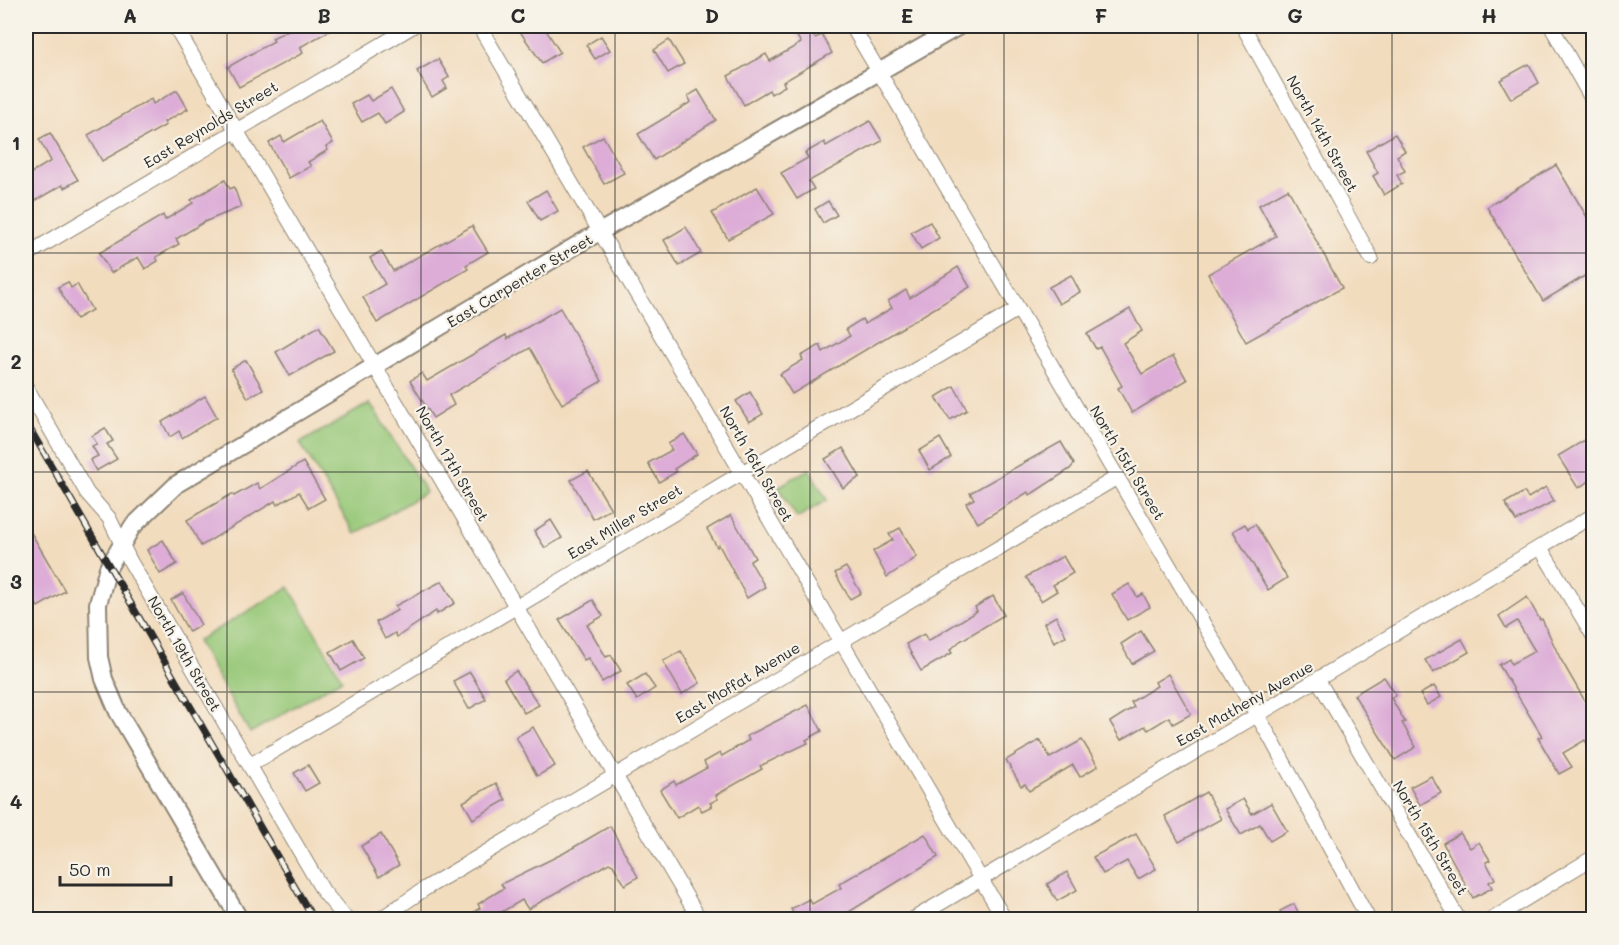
<svg xmlns="http://www.w3.org/2000/svg" width="1619" height="945" viewBox="0 0 1619 945" font-family="Mali,sans-serif">
<rect width="100%" height="100%" fill="#f7f3e8"/>
<filter id="ink" filterUnits="userSpaceOnUse"><feTurbulence type="fractalNoise" baseFrequency=".0167" numOctaves="2"/><feDisplacementMap in="SourceGraphic" scale="12" xChannelSelector="R" yChannelSelector="G"/><feConvolveMatrix kernelMatrix="1 2 1 2 8 2 1 2 1" color-interpolation-filters="sRGB"/></filter>
<filter id="wash" filterUnits="userSpaceOnUse"><feTurbulence type="fractalNoise" baseFrequency=".008" numOctaves="4" result="noise"/><feDisplacementMap in="SourceGraphic" scale="24" xChannelSelector="R" yChannelSelector="G"/><feGaussianBlur stdDeviation="1.35" result="paint"/><feColorMatrix in="noise" values="0 0 0 0 0 0 0 0 0 0 0 0 0 0 0 0 0 1.4 0 .05"/><feComposite in="paint" operator="in"/></filter>
<g filter="url(#wash)">
<rect width="100%" height="100%" fill="#f2dcbe"/>
<g fill="#97c878" stroke="#617a52" stroke-width="1.5">
<path d="M370,403L426,492L355,534L300,443Z"/>
<path d="M809,469L827,500L797,518L778,487Z"/>
<path d="M289,587L342,679L250,733L197,641Z"/>
</g>
<g id="blocks">
<g fill="#ddadd8">
<path d="M297,26H338L300,47L303,53L239,87L228,67L274,41L272,38Z"/>
<path d="M516,26H547L544,27L560,52L542,63Z"/>
<path d="M803,26H808L815,38L822,35L832,53L783,82L785,86L771,94L769,90L744,105L728,76L766,54L770,61L801,43L794,31Z"/>
<path d="M601,36L610,50L595,59L586,45Z"/>
<path d="M669,40L684,64L668,73L654,50Z"/>
<path d="M438,59L449,77L443,81L447,88L432,97L417,71Z"/>
<path d="M1529,64L1539,83L1511,99L1500,80Z"/>
<path d="M391,89L404,112L385,124L378,113L362,122L351,104L367,95L371,101Z"/>
<path d="M177,90L188,109L164,122L166,125L102,161L88,135L151,99L153,104Z"/>
<path d="M698,90L716,120L654,160L638,134L691,102L688,96Z"/>
<path d="M320,121L333,143L326,147L328,150L308,162L311,166L289,178L269,143L281,136L284,142Z"/>
<path d="M870,121L882,141L809,181L814,189L797,199L781,173L808,158L805,153L824,142L826,146Z"/>
<path d="M50,133L78,180L64,188L62,185L26,206V176L51,161L39,139Z"/>
<path d="M1395,134L1405,151L1397,156L1405,171L1397,175L1402,184L1384,195L1373,176L1378,173L1366,151Z"/>
<path d="M603,136L624,173L604,184L583,147Z"/>
<path d="M1556,165L1593,227V271L1543,301L1487,207Z"/>
<path d="M225,180L230,189L234,187L241,207L204,222L176,239L179,244L156,257L158,261L145,269L138,257L111,273L99,253L163,215L165,220L193,203L191,200Z"/>
<path d="M757,187L774,214L728,239L712,213Z"/>
<path d="M1288,189L1342,288L1246,342L1208,274L1276,236L1259,205Z"/>
<path d="M546,190L558,211L540,221L528,201Z"/>
<path d="M828,201L837,215L823,223L815,209Z"/>
<path d="M930,222L939,238L921,249L911,232Z"/>
<path d="M472,226L488,252L466,265L468,269L377,323L363,297L385,284L370,258L381,251L393,271Z"/>
<path d="M686,227L701,253L679,266L664,240Z"/>
<path d="M958,267L970,287L792,394L780,374L803,360L801,356L820,345L823,352L850,336L846,329L862,319L865,324L892,308L888,301L906,290L910,298Z"/>
<path d="M1071,275L1080,292L1059,304L1049,287Z"/>
<path d="M68,282L71,288L77,284L92,310L76,319L58,287Z"/>
<path d="M560,308L602,381L562,404L530,348L449,395L454,405L433,418L410,381L422,373L427,381L506,335L507,339Z"/>
<path d="M1130,309L1142,331L1123,343L1142,374L1173,356L1187,380L1132,413L1118,388L1122,386L1100,347L1096,349L1087,334Z"/>
<path d="M319,326L334,351L290,376L276,352Z"/>
<path d="M246,360L263,389L248,398L231,369Z"/>
<path d="M954,386L967,410L950,420L936,397Z"/>
<path d="M750,392L763,414L749,422L736,401Z"/>
<path d="M205,396L217,417L182,438L179,431L170,437L162,422Z"/>
<path d="M105,428L113,441L107,444L117,459L96,471L90,460L98,456L92,446L97,444L92,436Z"/>
<path d="M684,434L697,454L674,469L676,472L659,482L648,463L672,450L668,444Z"/>
<path d="M1593,435V479L1578,488L1558,456Z"/>
<path d="M940,438L951,457L930,470L919,451Z"/>
<path d="M1061,442L1074,464L1070,469L1030,495L1028,492L978,523L966,503L974,499L970,493Z"/>
<path d="M843,448L860,477L843,488L825,459Z"/>
<path d="M303,462L325,499L309,508L299,492L277,505L275,501L201,546L187,520L232,494L234,496L257,483L260,489Z"/>
<path d="M588,471L611,509L593,519L571,480Z"/>
<path d="M1546,487L1554,501L1516,521L1505,503L1524,492L1528,498Z"/>
<path d="M731,515L755,558L750,561L765,587L747,598L719,545L717,547L707,529Z"/>
<path d="M551,520L562,538L545,548L534,531Z"/>
<path d="M26,524L65,591L38,607L26,586Z"/>
<path d="M1245,524L1248,529L1255,524L1287,578L1268,590L1233,531Z"/>
<path d="M900,528L917,557L887,577L873,551L893,540L889,534Z"/>
<path d="M163,540L177,564L160,574L147,550Z"/>
<path d="M1063,556L1073,573L1053,585L1057,591L1041,601L1026,577Z"/>
<path d="M846,567L861,593L850,599L835,573Z"/>
<path d="M442,581L455,603L437,614L436,611L397,637L395,633L385,639L376,622L398,610L395,606Z"/>
<path d="M1129,584L1137,597L1143,594L1150,607L1127,620L1112,594Z"/>
<path d="M183,593L201,625L189,632L171,600Z"/>
<path d="M993,596L1004,615L960,641L950,650L952,653L921,671L906,644L924,634L928,641L977,611L975,607Z"/>
<path d="M1527,597L1540,620L1542,619L1560,658L1593,715V754L1585,740L1563,753L1572,767L1559,774L1538,738L1542,736L1499,665L1509,659L1511,664L1535,651L1517,621L1506,628L1499,616Z"/>
<path d="M593,600L603,616L587,625L606,657L611,655L621,671L602,682L588,658L584,660L559,620Z"/>
<path d="M1056,616L1066,636L1054,642L1044,623Z"/>
<path d="M1141,631L1154,651L1132,664L1121,644Z"/>
<path d="M353,639L364,658L341,671L330,652Z"/>
<path d="M1462,639L1469,652L1433,673L1425,660Z"/>
<path d="M681,651L700,683L682,694L663,661Z"/>
<path d="M516,671L539,705L524,713L504,679Z"/>
<path d="M470,672L486,699L469,709L453,681Z"/>
<path d="M645,674L655,688L637,700L627,685Z"/>
<path d="M1168,674L1191,714L1173,724L1169,717L1148,730L1145,726L1121,740L1110,722L1134,707L1131,702L1157,686L1155,682Z"/>
<path d="M1384,677L1396,695L1391,698L1405,722L1402,723L1416,747L1395,760L1354,695Z"/>
<path d="M1434,686L1441,697L1427,705L1420,694Z"/>
<path d="M808,705L822,731L806,740L808,743L760,766L762,769L716,795L718,799L710,803L712,806L702,811L698,805L677,818L660,790L674,781L676,785L707,768L704,762L720,753L722,756L749,740L747,736Z"/>
<path d="M533,727L555,766L537,776L516,737Z"/>
<path d="M1040,740L1050,758L1082,740L1098,766L1080,777L1073,765L1029,791L1025,784L1021,786L1006,760Z"/>
<path d="M308,765L319,783L305,791L294,773Z"/>
<path d="M1431,776L1441,793L1420,805L1410,787Z"/>
<path d="M496,783L506,800L473,819L463,802Z"/>
<path d="M1206,792L1221,819L1179,842L1165,816Z"/>
<path d="M1243,799L1252,814L1271,803L1287,831L1270,841L1260,824L1241,835L1225,809Z"/>
<path d="M610,826L638,877L625,885L613,865L609,863L528,909L522,900L488,920H461L480,908L478,904L504,888L501,884L564,853Z"/>
<path d="M1460,833L1470,848L1479,842L1490,860L1486,862L1495,879L1489,882L1492,888L1473,898L1443,843Z"/>
<path d="M381,834L399,865L379,877L361,846Z"/>
<path d="M925,834L938,857L836,920H797L791,909L809,899L812,904L841,888L839,884Z"/>
<path d="M1136,834L1156,869L1138,879L1127,861L1103,874L1093,857Z"/>
<path d="M1067,872L1077,890L1057,901L1047,884Z"/>
<path d="M1294,904L1302,920H1284L1280,911Z"/>
</g>
</g>
</g>
<g filter="url(#ink)">
<use href="#blocks" fill-opacity="0" stroke="#8e8474" stroke-width="1.5"/>
<g fill="none" stroke-linecap="round" stroke-linejoin="round">
<g stroke="#8e8474" stroke-width="16">
<g id="minor">
<path d="M175,26L700,920"/>
<path d="M479,26L1005,920"/>
<path d="M852,26L1270,737L1369,920"/>
<path d="M1243,26L1371,258"/>
<path d="M1551,26L1593,101"/>
<path d="M26,255L413,26"/>
<path d="M26,387L87,493L109,518L130,561L323,891L347,920"/>
<path d="M1540,547L1594,637"/>
<path d="M1318,680L1459,920"/>
<path d="M250,765L1018,309"/>
<path d="M379,920L426,888L1116,478"/>
<path d="M912,920L1594,515"/>
<path d="M1491,920L1594,857"/>
</g>
</g>
<g stroke="#8e8474" stroke-width="20">
<path id="tertiary" d="M240,920L118,712L104,679L99,657L98,604L108,568L132,527L177,484L582,242L959,26"/>
</g>
<use href="#minor" stroke="#fff" stroke-width="14"/>
<use href="#tertiary" stroke="#fff" stroke-width="16"/>
<g stroke="#2b2b2b" stroke-width="7">
<path id="rail" d="M26,422L314,920"/>
</g>
<use href="#rail" stroke="#f7f3e8" stroke-width="4.5" stroke-dasharray="14" stroke-linecap="butt"/>
</g>
</g>
<path fill="none" stroke="#2b2b2b" stroke-width="1.5" stroke-opacity="0.55" d="M227,26V920M421,26V920M615,26V920M810,26V920M1004,26V920M1198,26V920M1392,26V920M26,253H1594M26,472H1594M26,692H1594"/>
<g text-anchor="middle" stroke-width="4.5" stroke-linejoin="round" paint-order="stroke">
<g font-size="15" fill="#2b2b2b" stroke="#f7f3e8">
<text transform="translate(211 125) rotate(-31)" y="5">East Reynolds Street</text>
<text transform="translate(1322 134) rotate(61)" y="5">North 14th Street</text>
<text transform="translate(520 281) rotate(-31)" y="5">East Carpenter Street</text>
<text transform="translate(1127 463) rotate(59)" y="5">North 15th Street</text>
<text transform="translate(452 464) rotate(60)" y="5">North 17th Street</text>
<text transform="translate(756 464) rotate(60)" y="5">North 16th Street</text>
<text transform="translate(625 522) rotate(-31)" y="5">East Miller Street</text>
<text transform="translate(184 654) rotate(60)" y="5">North 19th Street</text>
<text transform="translate(738 683) rotate(-31)" y="5">East Moffat Avenue</text>
<text transform="translate(1245 704) rotate(-30)" y="5">East Matheny Avenue</text>
<text transform="translate(1430 838) rotate(59)" y="5">North 15th Street</text>
</g>
</g>
<rect width="1619" height="945" fill="none" stroke="#f7f3e8" stroke-width="66"/>
<path d="M60 876v9h111v-9" fill="none" stroke="#2b2b2b" stroke-width="3"/>
<text x="69" y="876" font-size="18" fill="#2b2b2b" stroke="#f7f3e8" stroke-width="4.5" paint-order="stroke">50 m</text>
<rect x="33" y="33" width="1553" height="879" fill="none" stroke="#2b2b2b" stroke-width="2"/>
<g font-size="20" text-anchor="middle" font-weight="bold" fill="#2b2b2b">
<text x="130" y="23">A</text>
<text x="324" y="23">B</text>
<text x="518" y="23">C</text>
<text x="712" y="23">D</text>
<text x="907" y="23">E</text>
<text x="1101" y="23">F</text>
<text x="1295" y="23">G</text>
<text x="1489" y="23">H</text>
<text x="16" y="150">1</text>
<text x="16" y="369">2</text>
<text x="16" y="589">3</text>
<text x="16" y="809">4</text>
</g>
</svg>
